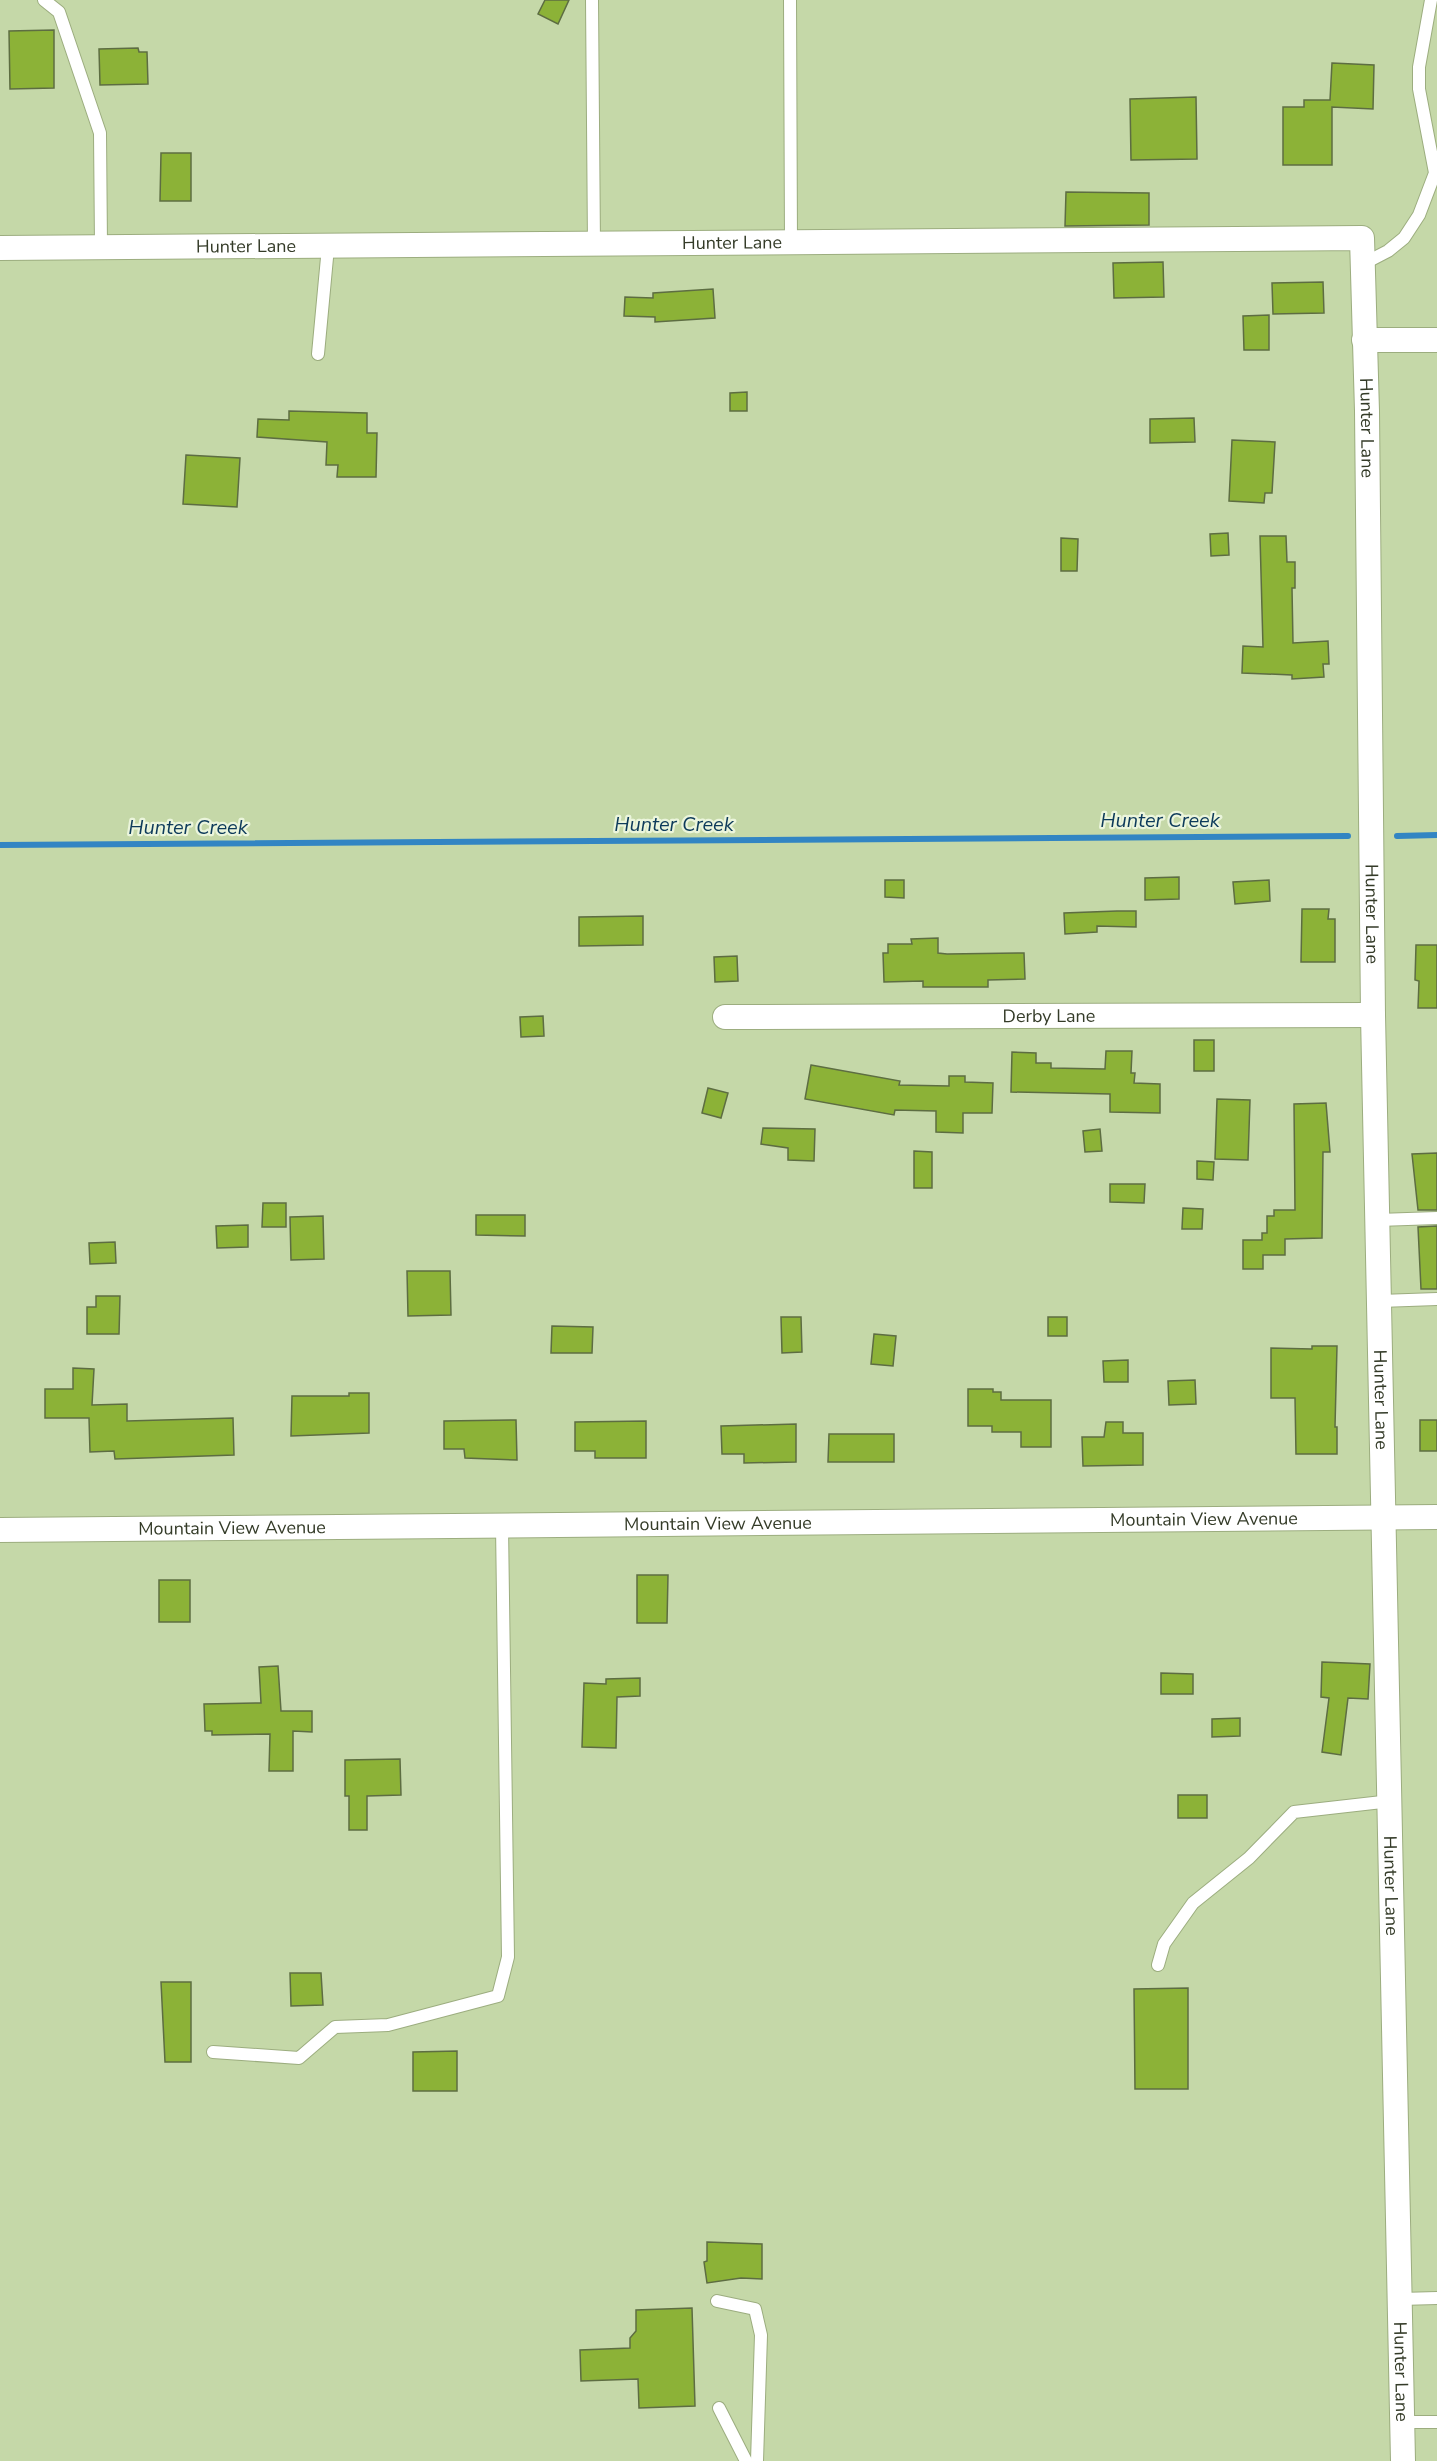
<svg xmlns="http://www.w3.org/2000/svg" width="1437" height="2461" viewBox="0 0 1437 2461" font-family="'Nunito Sans',sans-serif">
<rect width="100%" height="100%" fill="#c5d8a8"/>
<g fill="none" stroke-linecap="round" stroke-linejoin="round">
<g stroke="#3285c3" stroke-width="6">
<path d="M1397,836L1437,835"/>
<path d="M0,845L1348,836"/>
</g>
</g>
<g fill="#8cb237" stroke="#5d6d42" stroke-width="1.5">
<path d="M545,0H569L558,24L538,14Z"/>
<path d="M54,30V88L10,89L9,31Z"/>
<path d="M138,48L139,52H147L148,84L100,85L99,49Z"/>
<path d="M1332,63L1374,65L1373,109L1332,107V165H1283V107H1304V100H1330Z"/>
<path d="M1196,97L1197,159L1131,160L1130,99Z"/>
<path d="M161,153H191V201H160Z"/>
<path d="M1066,192L1149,193V225L1065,226Z"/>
<path d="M1163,262L1164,297L1114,298L1113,263Z"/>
<path d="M1323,282L1324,313L1273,314L1272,283Z"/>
<path d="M713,289L715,318L655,322V317L624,316L625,297L653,298V293Z"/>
<path d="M1269,315V350H1244L1243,316Z"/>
<path d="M747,392V411H730V393Z"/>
<path d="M289,411L367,413V433H377L376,477H337L338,465H326L327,442L257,437L258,419L289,420Z"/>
<path d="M1194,418L1195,442L1150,443V419Z"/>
<path d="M1232,440L1275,442L1272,493H1265L1264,503L1229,501Z"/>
<path d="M186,455L240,458L237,507L183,504Z"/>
<path d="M1228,533L1229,555L1211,556L1210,534Z"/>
<path d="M1260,536H1286L1287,562H1295V588H1292L1293,643L1328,641L1329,664H1323L1324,677L1292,679V675L1242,673L1243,646L1263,647Z"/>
<path d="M1061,538L1078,539L1077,571H1061Z"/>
<path d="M1179,877V899L1145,900V878Z"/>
<path d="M885,880H904V898L885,897Z"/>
<path d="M1269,880L1270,901L1235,904L1233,882Z"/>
<path d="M1302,909H1329L1328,919H1335V962H1301Z"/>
<path d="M1117,911H1136V927L1097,926V932L1065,934L1064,913Z"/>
<path d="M643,916V945L579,946V917Z"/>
<path d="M938,938V953L947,954L1024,953L1025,979L988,980V987H923V981L884,982L883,953H888V944H912L911,939Z"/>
<path d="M1416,945H1437V1008H1418L1419,981L1415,980Z"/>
<path d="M737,956L738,981L715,982L714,957Z"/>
<path d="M543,1016L544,1036L521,1037L520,1017Z"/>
<rect x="1194" y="1040" width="20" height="31"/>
<path d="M1106,1051H1132L1131,1073H1135L1134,1083L1160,1084V1113L1110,1112V1094L1011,1092L1012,1052L1036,1053V1063H1051V1068L1105,1069Z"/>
<path d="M811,1065L900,1081L899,1085L949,1086V1076H965V1082L993,1083L992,1113H963V1133L936,1132V1111L895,1110L894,1115L805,1099Z"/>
<path d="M708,1088L728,1093L721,1118L702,1113Z"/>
<path d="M1217,1099L1250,1100L1248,1160L1215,1159Z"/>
<path d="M1326,1103L1330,1152H1323L1322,1238L1285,1239V1255H1263V1269H1243V1240H1262V1233H1267V1216H1274V1210H1295L1294,1104Z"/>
<path d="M763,1128L815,1129L814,1161L788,1160V1148L761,1144Z"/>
<path d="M1100,1129L1102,1151L1085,1152L1083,1131Z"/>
<path d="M914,1151L932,1152V1188H914Z"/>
<path d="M1437,1153V1210H1418L1412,1154Z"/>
<path d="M1197,1161L1214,1162L1213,1180L1197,1179Z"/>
<path d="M1110,1184H1145L1144,1203L1110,1202Z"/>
<path d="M263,1203H286V1227H262Z"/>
<path d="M1183,1208L1203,1209L1202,1229H1182Z"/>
<path d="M476,1215H525V1236L476,1235Z"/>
<path d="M323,1216L324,1259L291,1260L290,1217Z"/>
<path d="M248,1225V1247L217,1248L216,1226Z"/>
<path d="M1437,1226V1289H1421L1418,1227Z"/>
<path d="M115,1242L116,1263L90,1264L89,1243Z"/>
<path d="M407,1271H450L451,1315L408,1316Z"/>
<path d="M96,1296H120L119,1334H87V1307H96Z"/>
<path d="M781,1317H801L802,1352L782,1353Z"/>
<rect x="1048" y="1317" width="19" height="19"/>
<path d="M552,1326L593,1327L592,1353H551Z"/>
<path d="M874,1334L896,1336L893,1366L871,1364Z"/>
<path d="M1312,1346H1337L1335,1427H1337V1454H1296L1295,1398H1271V1348L1312,1349Z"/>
<path d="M1128,1360V1382H1104L1103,1361Z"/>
<path d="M73,1368L94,1369L92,1405L127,1404V1421L233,1418L234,1455L115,1459L114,1451L90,1452L89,1418H45V1389H73Z"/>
<path d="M1195,1380L1196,1404L1169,1405L1168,1381Z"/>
<path d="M968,1389H993V1392H1001V1400H1051V1447H1021V1432H992V1426H968Z"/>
<path d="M349,1393H369V1433L291,1436L292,1396H349Z"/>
<path d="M516,1420L517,1460L465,1458L464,1449H444V1421Z"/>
<rect x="1420" y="1420" width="17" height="31"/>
<path d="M646,1421V1458H595V1451H575V1422Z"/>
<path d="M1106,1422H1123V1433H1143V1465L1083,1466L1082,1437H1104Z"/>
<path d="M796,1424V1462L744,1463V1454H722L721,1426Z"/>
<path d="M829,1434H894V1462H828Z"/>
<path d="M637,1575H668L667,1623H637Z"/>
<rect x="159" y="1580" width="31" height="42"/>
<path d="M1322,1662L1370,1664L1368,1699L1348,1698L1341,1755L1322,1752L1329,1698L1321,1697Z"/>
<path d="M278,1666L281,1711H312V1732L293,1731V1771H269L270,1734L212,1735V1731H205L204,1704L261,1703L259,1667Z"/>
<path d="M1161,1673L1193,1674V1694H1161Z"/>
<path d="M640,1678V1696L617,1697L616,1748L582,1747L584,1683L606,1684V1679Z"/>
<path d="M1240,1718V1736L1212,1737V1719Z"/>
<path d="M400,1759L401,1795L367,1796V1830H349V1796H345V1760Z"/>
<rect x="1178" y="1795" width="29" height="23"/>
<path d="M290,1973H321L323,2005L291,2006Z"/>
<path d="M161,1982H191V2062H165Z"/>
<path d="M1188,1988V2089H1135L1134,1989Z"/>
<path d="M457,2051V2091H413V2052Z"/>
<path d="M707,2242L762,2244V2279L741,2278L707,2283L704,2262L707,2261Z"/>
<path d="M692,2308L695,2406L639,2408L638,2379L581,2381L580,2350L630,2348V2338L636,2331V2310Z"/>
</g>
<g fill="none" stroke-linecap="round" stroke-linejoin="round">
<g stroke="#9cad7f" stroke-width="14">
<g id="service">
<path d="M44,0L59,12L100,133L101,246"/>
<path d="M592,0L594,245"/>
<path d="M790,0L791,243"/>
<path d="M1363,264L1388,251L1404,238L1419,215L1435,173L1419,89V67L1431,0"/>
<path d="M318,354L328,247"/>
<path d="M1378,1220L1437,1218"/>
<path d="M1380,1301L1437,1299"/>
<path d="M1158,1965L1164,1944L1193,1903L1249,1858L1294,1812L1391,1801"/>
<path d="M213,2052L299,2058L335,2027L388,2025L498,1996L508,1957L502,1526"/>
<path d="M1400,2299L1437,2298"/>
<path d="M717,2301L755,2309L761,2335L757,2461"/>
<path d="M719,2408L746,2461"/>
<path d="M1402,2422H1437"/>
</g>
</g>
<g stroke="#9cad7f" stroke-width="26">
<g id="minor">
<path id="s1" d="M0,248L1362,238L1367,411L1373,1015L1403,2461"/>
<path d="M1364,340H1437"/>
<path id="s2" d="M725,1017L1373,1015"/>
<path id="s3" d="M0,1530L1437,1517"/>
</g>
</g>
<use href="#service" stroke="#fff" stroke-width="12"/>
<use href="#minor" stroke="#fff" stroke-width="24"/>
</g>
<g text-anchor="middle" stroke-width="4.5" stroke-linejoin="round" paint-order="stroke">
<g font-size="18" fill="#343b28" stroke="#ebf5dc">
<text dy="6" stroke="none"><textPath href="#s1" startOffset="732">Hunter Lane</textPath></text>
<text dy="6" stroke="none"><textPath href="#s1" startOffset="246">Hunter Lane</textPath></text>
<text dy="6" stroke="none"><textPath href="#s1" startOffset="1552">Hunter Lane</textPath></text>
<text dy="6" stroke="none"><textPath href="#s1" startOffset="2038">Hunter Lane</textPath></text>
<text dy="6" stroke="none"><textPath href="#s2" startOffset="324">Derby Lane</textPath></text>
<text dy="6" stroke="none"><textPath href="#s1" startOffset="2524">Hunter Lane</textPath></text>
<text dy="6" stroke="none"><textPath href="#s3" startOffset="1204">Mountain View Avenue</textPath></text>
<text dy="6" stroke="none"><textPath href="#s3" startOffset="718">Mountain View Avenue</textPath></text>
<text dy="6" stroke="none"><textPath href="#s3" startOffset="232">Mountain View Avenue</textPath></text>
<text dy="6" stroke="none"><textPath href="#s1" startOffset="3010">Hunter Lane</textPath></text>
<text dy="6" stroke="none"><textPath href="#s1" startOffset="3496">Hunter Lane</textPath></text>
</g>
<g font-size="20" font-style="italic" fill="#0d3a5a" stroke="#ebf5dc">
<text x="1160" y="827">Hunter Creek</text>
<text x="674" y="831">Hunter Creek</text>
<text x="188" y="834">Hunter Creek</text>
</g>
</g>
</svg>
